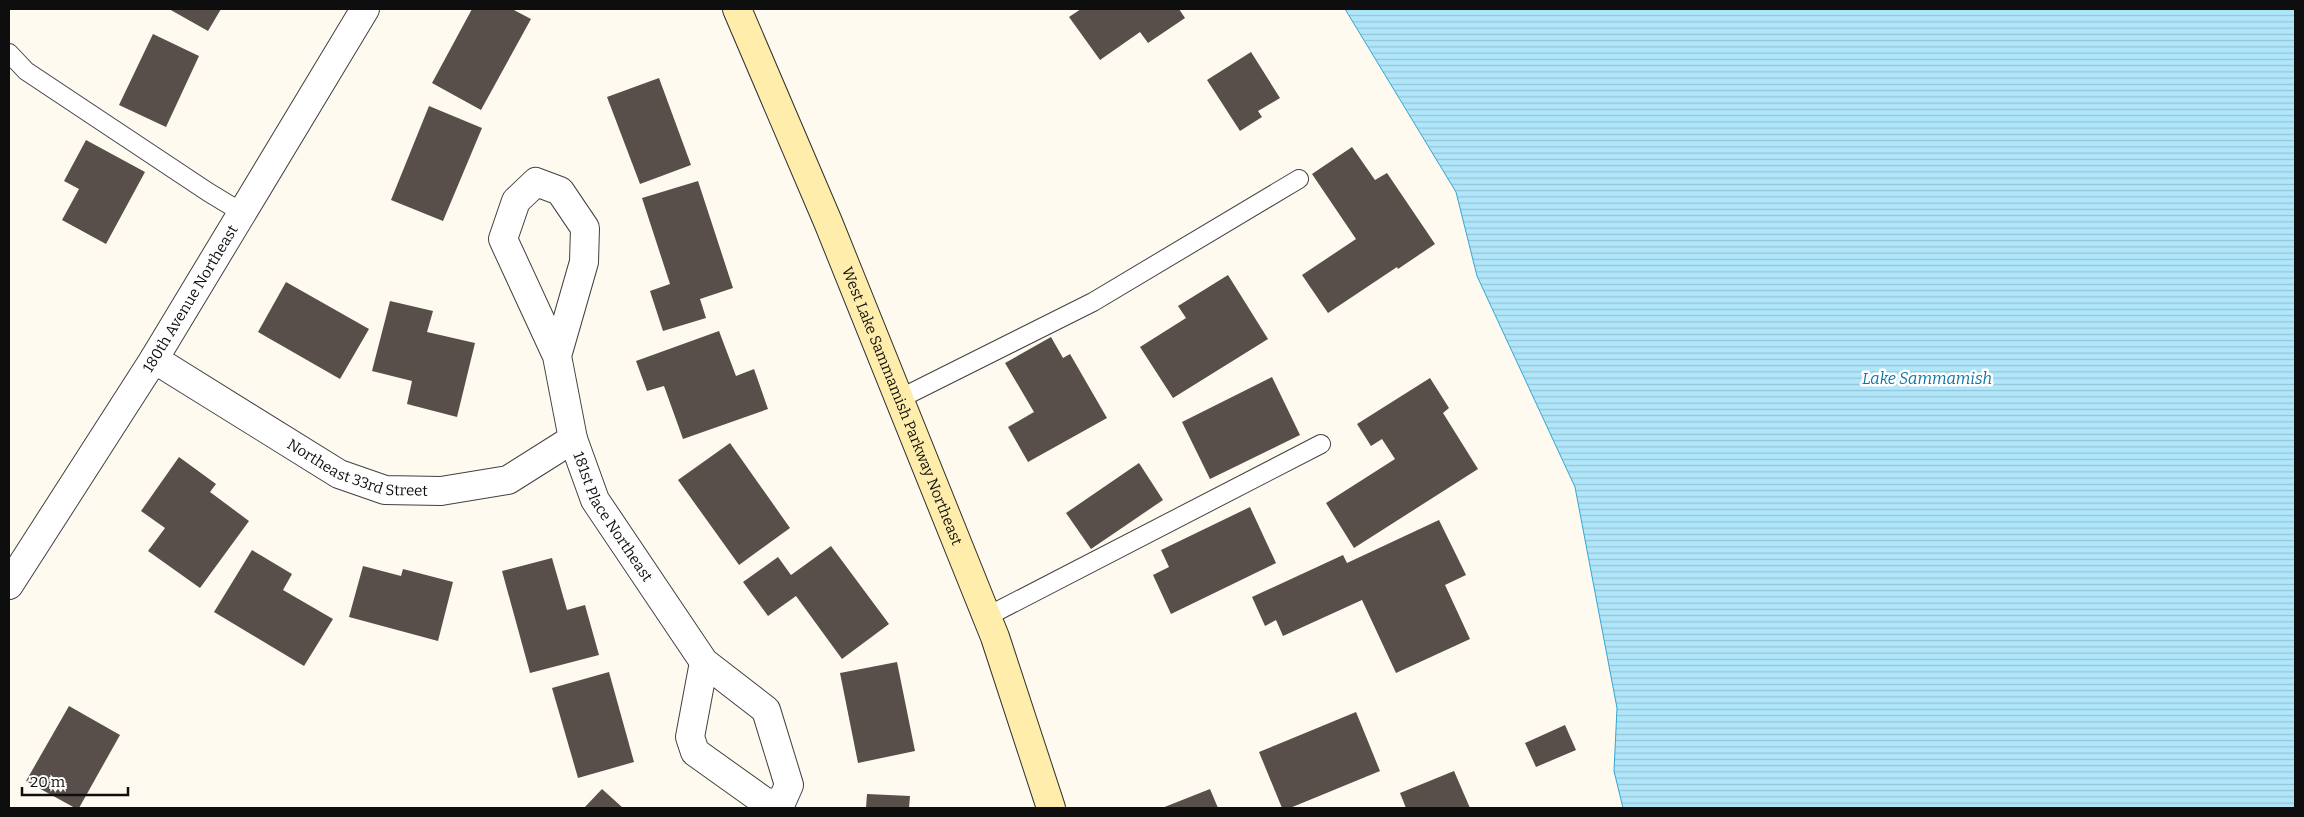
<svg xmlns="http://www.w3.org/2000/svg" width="2304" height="817" viewBox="0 0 2304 817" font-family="Bitter,serif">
<defs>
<pattern id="water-rules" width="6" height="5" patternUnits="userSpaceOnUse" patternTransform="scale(1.25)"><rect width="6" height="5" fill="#b0e6fa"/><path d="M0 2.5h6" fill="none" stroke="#96c4d5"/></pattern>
</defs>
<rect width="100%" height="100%" fill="#fffaf0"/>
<path fill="url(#water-rules)" stroke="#33a6d6" d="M1345,9H2295V808H1623L1614,771L1617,708L1575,487L1477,276L1456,192Z"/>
<g fill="#584e4a">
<path d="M169,9H221L208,31Z"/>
<path d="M472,9H512L531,19L481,110L432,83Z"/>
<path d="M1081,9H1179L1185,18L1148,43L1140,32L1100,60L1069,17Z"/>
<path d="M153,34L199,56L166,127L119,105Z"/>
<path d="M1251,52L1280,98L1258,111L1262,117L1240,131L1207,80Z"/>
<path d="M659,78L691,165L640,184L607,97Z"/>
<path d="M429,106L482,128L443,221L391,200Z"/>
<path d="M86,140L145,172L106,244L62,220L79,189L64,181Z"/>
<path d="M1352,147L1375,180L1387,173L1435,244L1398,269L1397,267L1328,313L1302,275L1356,239L1312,174Z"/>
<path d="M698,181L733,288L700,299L706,318L663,331L650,291L670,284L642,198Z"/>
<path d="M1228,275L1268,339L1173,398L1140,347L1186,318L1178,306Z"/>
<path d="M286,282L369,329L340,379L258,332Z"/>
<path d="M390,301L433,311L427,332L475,343L457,417L407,404L412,381L372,371Z"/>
<path d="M719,331L736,376L754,369L768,409L683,439L664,386L647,391L636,361Z"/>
<path d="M1051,337L1063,358L1070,354L1107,418L1028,462L1008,427L1034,412L1005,363Z"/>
<path d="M1272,377L1300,435L1210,479L1182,422Z"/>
<path d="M1430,378L1449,408L1443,413L1478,469L1354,548L1326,503L1395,459L1382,439L1371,446L1357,424Z"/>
<path d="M730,443L790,528L739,565L678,480Z"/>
<path d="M179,457L216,484L210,492L249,521L200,588L148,551L165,528L141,511Z"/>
<path d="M1139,463L1163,500L1091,549L1066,513Z"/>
<path d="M1250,507L1276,563L1171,614L1153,575L1169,567L1161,550Z"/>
<path d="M1439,520L1466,575L1445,585L1470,639L1396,673L1362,600L1283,636L1276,620L1265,626L1252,597L1343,555L1347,563Z"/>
<path d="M831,546L889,624L842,659L796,596L768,616L743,582L778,557L791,575Z"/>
<path d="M252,550L292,574L283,590L333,619L304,666L214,612Z"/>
<path d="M552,558L567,610L585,605L599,655L530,673L502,571Z"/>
<path d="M363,566L401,576L403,569L453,582L438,641L349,617Z"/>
<path d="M897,662L915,751L858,763L840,673Z"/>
<path d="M609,672L634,762L578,778L552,688Z"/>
<path d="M69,706L120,735L79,808H75L26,781Z"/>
<path d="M1356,712L1380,771L1290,808H1282L1259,752Z"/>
<path d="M1565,725L1576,750L1536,767L1525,743Z"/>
<path d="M1454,771L1470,808H1406L1400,793Z"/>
<path d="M602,789L623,808H584Z"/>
<path d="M1210,789L1218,808H1162Z"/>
<path d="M867,794L910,796L909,808H866Z"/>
</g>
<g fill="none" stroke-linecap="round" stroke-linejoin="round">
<g stroke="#414141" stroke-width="20">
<g id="service">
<path d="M9,53L26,71L208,192L241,212"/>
<path d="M899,399L1093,302L1299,179"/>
<path d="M986,617L1321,444"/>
</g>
</g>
<g stroke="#414141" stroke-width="30">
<g id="minor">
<path id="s1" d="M557,356L584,262L585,228L560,191L536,182L516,201L503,239L557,356L573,439L595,500L704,662L690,737L695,752L765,802L781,803L789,785L766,710L704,662"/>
<path id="s2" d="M154,359L339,474L385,490L441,491L508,480L573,439"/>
<path id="s3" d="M9,585L154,359L365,9"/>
</g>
</g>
<g stroke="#303030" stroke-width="30">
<g id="secondary">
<path id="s4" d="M737,9L828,222L995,637L1051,808"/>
</g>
</g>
<use href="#service" stroke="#fff" stroke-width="18"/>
<use href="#minor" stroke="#fff" stroke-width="28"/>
<use href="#secondary" stroke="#ffedab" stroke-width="28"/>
</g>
<g text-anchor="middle" stroke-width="5" stroke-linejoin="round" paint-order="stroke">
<g font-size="15" fill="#0e0e0e" stroke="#fff">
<text dy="5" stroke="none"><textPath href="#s3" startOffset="339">180th Avenue Northeast</textPath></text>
<text dy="5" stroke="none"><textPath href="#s4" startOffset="430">West Lake Sammamish Parkway Northeast</textPath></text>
<text dy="5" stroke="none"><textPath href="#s2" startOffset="234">Northeast 33rd Street</textPath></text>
<text dy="5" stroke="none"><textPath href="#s1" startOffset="571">181st Place Northeast</textPath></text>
</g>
<g font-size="16" font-style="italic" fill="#0f76a9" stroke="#fff">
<text x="1927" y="384">Lake Sammamish</text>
</g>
</g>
<rect width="2304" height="817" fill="none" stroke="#0e0e0e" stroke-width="20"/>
<path d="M22 787v8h106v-8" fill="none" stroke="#0e0e0e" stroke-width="2.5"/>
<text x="30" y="787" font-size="15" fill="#0e0e0e" stroke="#ffffff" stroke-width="4" paint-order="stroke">20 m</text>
</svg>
